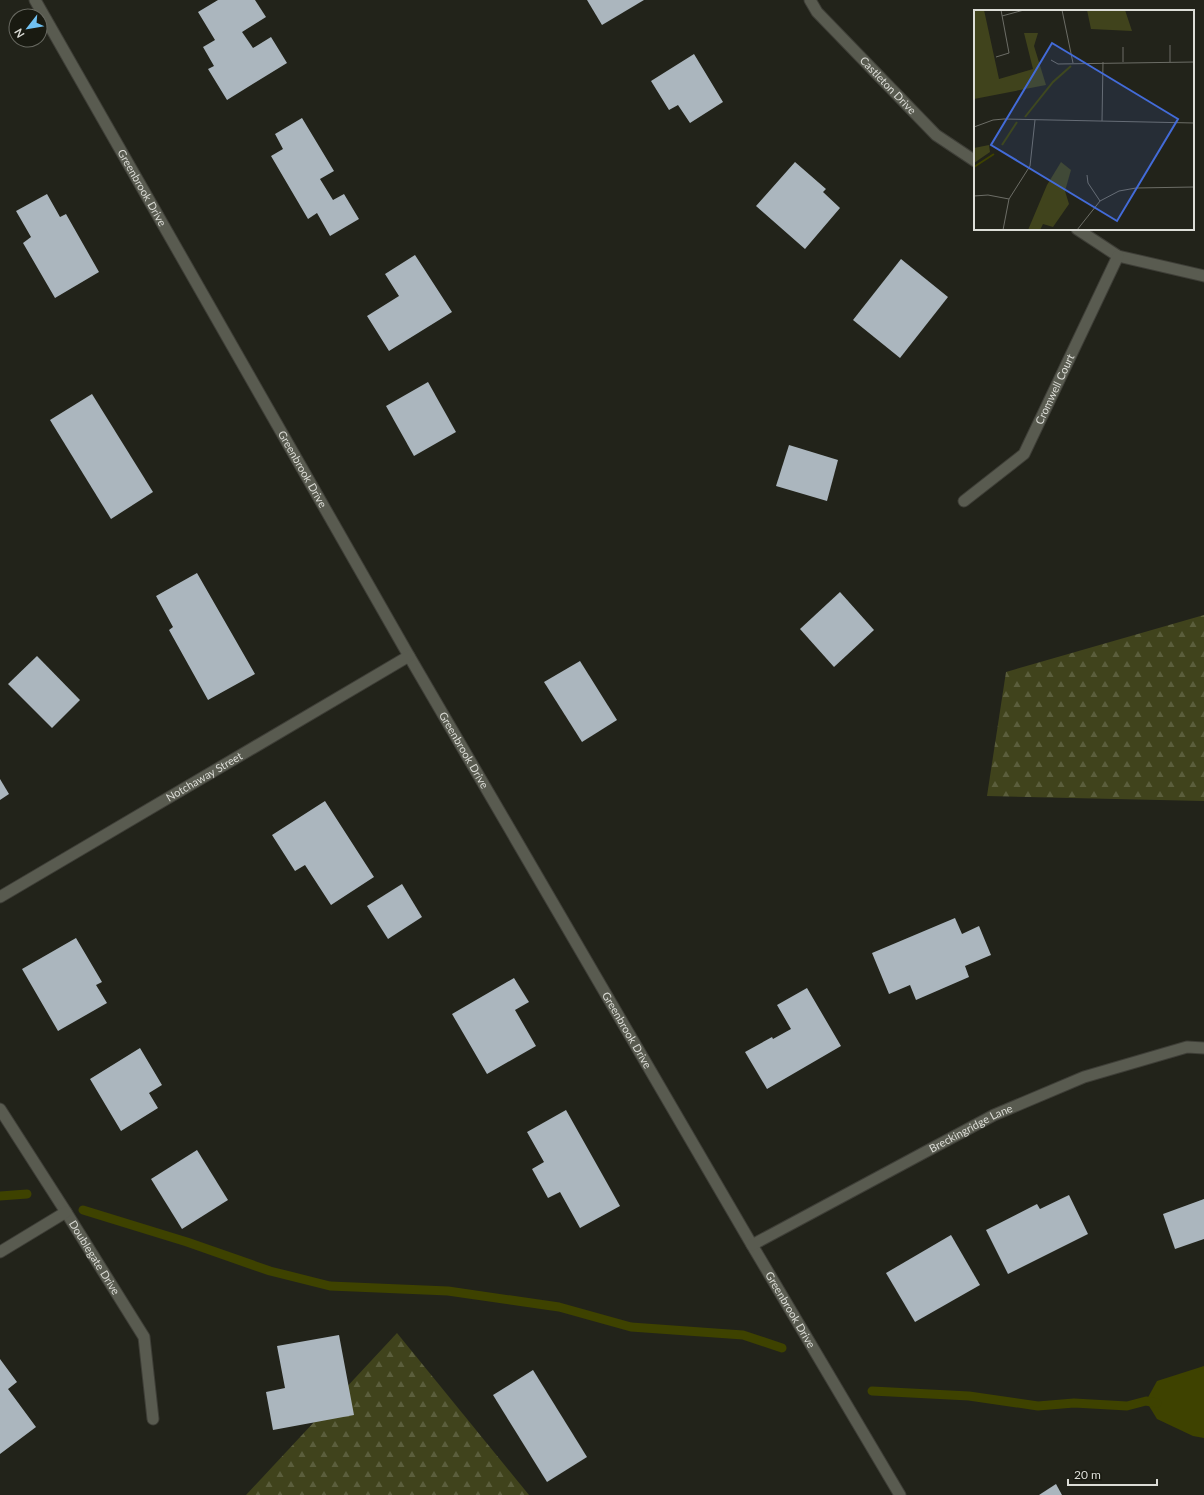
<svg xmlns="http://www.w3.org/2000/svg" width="1204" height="1495" viewBox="0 0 1204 1495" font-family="Lato,sans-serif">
<defs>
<pattern id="forest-firs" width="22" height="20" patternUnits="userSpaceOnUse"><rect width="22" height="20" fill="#40431c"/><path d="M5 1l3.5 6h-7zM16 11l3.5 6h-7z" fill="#5b5e3c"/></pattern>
</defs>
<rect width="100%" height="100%" fill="#22231a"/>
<g fill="url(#forest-firs)">
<path d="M1204,615V801L987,796L1006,672Z"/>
<path d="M397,1333L529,1495H246Z"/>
</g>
<path fill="#3e4200" d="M1204,1366V1438L1193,1436L1157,1419L1146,1401L1157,1381Z"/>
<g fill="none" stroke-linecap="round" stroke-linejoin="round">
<g stroke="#3e4200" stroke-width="9">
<path d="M0,1196L27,1194"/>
<path d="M83,1210L187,1242L270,1271L330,1286L448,1291L559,1307L631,1327L743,1335L782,1348"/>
<path d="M872,1391L969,1396L1038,1406L1074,1403L1127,1406L1146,1401L1157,1403"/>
</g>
</g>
<g fill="#abb6be">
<path d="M218,0H255L266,17L242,32L253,48L271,37L287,63L227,100L208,69L214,66L203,47L215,40L198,12Z"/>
<path d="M587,0H644L602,25Z"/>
<path d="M694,54L723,102L690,123L678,105L669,110L651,81Z"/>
<path d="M302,118L334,171L320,179L333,200L344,194L359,219L330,236L317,213L308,219L271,156L283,149L275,134Z"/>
<path d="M795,162L826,189L823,192L840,208L805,249L756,206Z"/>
<path d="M47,194L60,217L66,214L99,272L55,298L23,243L31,237L16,211Z"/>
<path d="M415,255L452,312L389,351L367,316L399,296L385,274Z"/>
<path d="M901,259L948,297L900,358L853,320Z"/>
<path d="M428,382L456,432L414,456L386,406Z"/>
<path d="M92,394L153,492L111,519L50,420Z"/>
<path d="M789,445L838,460L827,501L776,486Z"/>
<path d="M197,573L255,674L208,700L169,630L173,627L156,596Z"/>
<path d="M840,592L874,630L834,667L800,629Z"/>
<path d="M37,656L80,700L52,728L8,684Z"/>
<path d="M580,661L617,720L582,742L544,682Z"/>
<path d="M0,779L9,794L0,800Z"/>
<path d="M325,801L374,877L331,905L305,865L295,871L272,835Z"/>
<path d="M402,884L422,917L388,939L367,906Z"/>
<path d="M955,918L962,934L979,926L991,955L965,966L969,977L916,1000L910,985L889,994L872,953Z"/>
<path d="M76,938L102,982L96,985L107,1003L58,1031L22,969Z"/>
<path d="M514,978L529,1002L515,1010L536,1046L487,1074L452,1014Z"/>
<path d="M807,988L841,1046L767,1089L745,1052L772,1037L773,1039L791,1029L777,1005Z"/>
<path d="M140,1048L162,1085L149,1093L158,1108L121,1131L90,1079Z"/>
<path d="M566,1110L620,1206L580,1228L560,1192L548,1198L532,1169L544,1162L527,1132Z"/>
<path d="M197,1150L228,1200L182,1229L151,1179Z"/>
<path d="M1069,1195L1088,1234L1008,1274L986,1230L1037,1204L1040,1209Z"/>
<path d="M1204,1199V1239L1175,1249L1163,1214Z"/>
<path d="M951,1235L980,1285L915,1322L886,1273Z"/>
<path d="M339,1335L354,1415L273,1430L266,1392L285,1388L277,1346Z"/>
<path d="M0,1359L17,1382L8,1389L36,1427L0,1454Z"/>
<path d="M533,1370L587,1457L547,1482L493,1395Z"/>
<path d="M1056,1484L1062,1495H1039Z"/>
</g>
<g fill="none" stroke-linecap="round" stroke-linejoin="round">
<g stroke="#3e3e37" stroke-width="13">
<g id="minor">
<path id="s1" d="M35,0L409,656L752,1245L900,1495"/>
<path id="s2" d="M810,0L817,12L936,135L975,161"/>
<path d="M1077,229L1118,256L1204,276"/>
<path id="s3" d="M964,501L1024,454L1118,256"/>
<path id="s4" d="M0,897L409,656"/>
<path id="s5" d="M0,1109L66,1212L144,1337L153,1419"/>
<path id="s6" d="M752,1245L994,1115L1084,1077L1187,1047L1204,1048"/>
<path d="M0,1252L66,1212"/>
</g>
</g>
<use href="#minor" stroke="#595b50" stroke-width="11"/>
</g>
<g text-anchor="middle" stroke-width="4" stroke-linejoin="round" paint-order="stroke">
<g font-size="11" fill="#dcddd7" stroke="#191a11">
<text dy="4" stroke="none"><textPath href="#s2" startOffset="116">Castleton Drive</textPath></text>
<text dy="4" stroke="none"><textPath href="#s1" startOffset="216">Greenbrook Drive</textPath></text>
<text dy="4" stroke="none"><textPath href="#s3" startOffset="148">Cromwell Court</textPath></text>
<text dy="4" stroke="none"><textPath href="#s1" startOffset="540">Greenbrook Drive</textPath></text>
<text dy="4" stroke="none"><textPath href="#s1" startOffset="864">Greenbrook Drive</textPath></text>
<text dy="4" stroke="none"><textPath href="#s4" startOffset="237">Notchaway Street</textPath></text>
<text dy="4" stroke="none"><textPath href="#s1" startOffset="1188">Greenbrook Drive</textPath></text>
<text dy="4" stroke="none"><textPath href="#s6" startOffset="248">Breckingridge Lane</textPath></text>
<text dy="4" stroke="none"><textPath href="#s5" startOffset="176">Doublegate Drive</textPath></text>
<text dy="4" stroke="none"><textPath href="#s1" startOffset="1512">Greenbrook Drive</textPath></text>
</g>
</g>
<g transform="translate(974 10)">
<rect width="220" height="220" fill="#22231a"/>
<path d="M0,0H10L25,69L59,59L50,23H64L60,36L72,75L0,89ZM113,0H151L158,21L117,19ZM15,135L16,142L0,153V138ZM87,152L97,160L91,181L95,194L79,217L69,214L66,220H54L73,175Z" fill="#40431c"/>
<path fill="none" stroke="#3e4200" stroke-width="2" d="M51,107L79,72L97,56M28,135L43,112M0,157L20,144"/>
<path fill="none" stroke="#6c6d66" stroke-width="1" d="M88,0L99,53M28,6L50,0M196,35V52M22,47L35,43L27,0M77,50L84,54L220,52M149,52V37M128,111L129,52M0,117L19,110L30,109L220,113M113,165L114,173L126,191M0,186L14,185L35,189M29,220L35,189L56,156L61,110M103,220L126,191L145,181L162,178L220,177"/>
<path fill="#436bd8" fill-opacity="0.15" stroke="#436bd8" stroke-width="2" d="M78,33L204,109L143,211L17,135Z"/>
<rect width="220" height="220" fill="none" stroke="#dcddd7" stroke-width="2"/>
</g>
<g transform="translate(28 28) rotate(239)"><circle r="19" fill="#191a11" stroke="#676860"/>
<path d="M0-3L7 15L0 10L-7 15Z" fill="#70c2f4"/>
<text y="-6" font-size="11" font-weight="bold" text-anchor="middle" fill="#dcddd7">N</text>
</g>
<path d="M1068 1479v6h89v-6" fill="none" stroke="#dcddd7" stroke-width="2"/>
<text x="1074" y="1479" font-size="12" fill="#dcddd7" stroke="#191a11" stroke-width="3" paint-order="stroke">20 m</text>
</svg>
